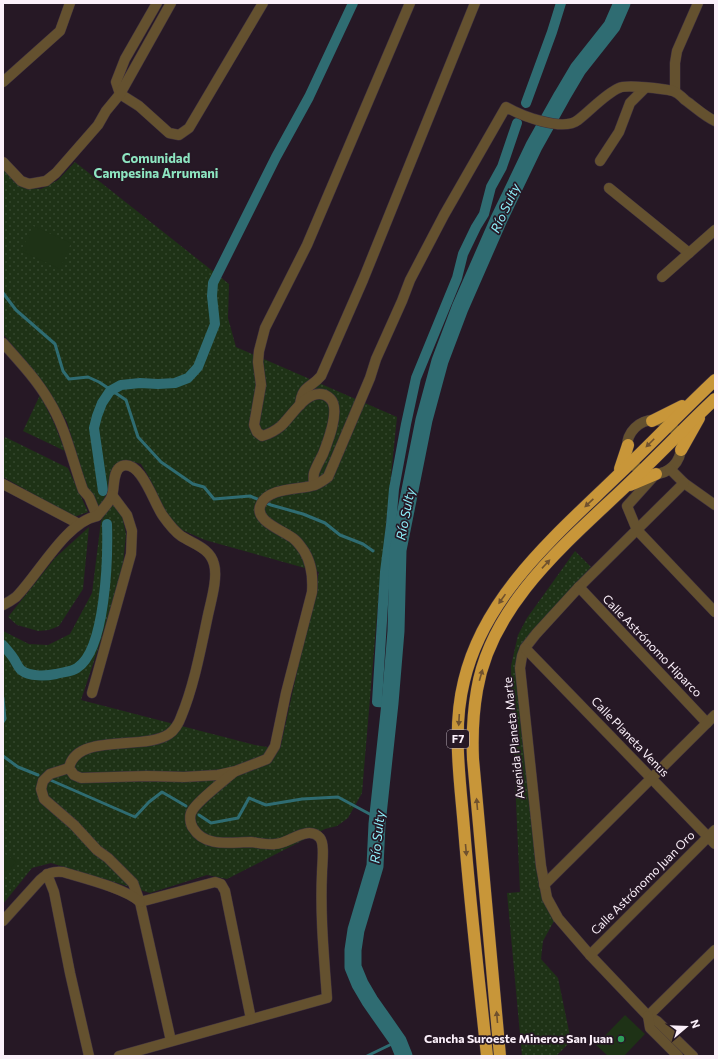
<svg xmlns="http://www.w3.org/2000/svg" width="718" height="1059" viewBox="0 0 718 1059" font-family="Commissioner,sans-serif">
<defs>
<pattern id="grass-dots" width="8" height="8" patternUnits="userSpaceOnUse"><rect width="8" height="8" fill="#1e3216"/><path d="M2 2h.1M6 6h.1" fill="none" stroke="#34462d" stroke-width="1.8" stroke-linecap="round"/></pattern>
</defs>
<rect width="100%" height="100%" fill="#261825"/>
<g fill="url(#grass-dots)">
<path d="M75,162L229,284L228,318L236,347L397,417L379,591L362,793L348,818L337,826L325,829L227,879L207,875L150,893L51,863L32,868L3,904V631L29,644L48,645L70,634L92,593L101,521L111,504L121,511L126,534L123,565L101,640L81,700L255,745L280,749L319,572L205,540L182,530L169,518L150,479L141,464L130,461L114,465L108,490L100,508L86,485L67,422L42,381L3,334V166L14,182L25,187L41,189L58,180Z"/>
<path d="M40,395L54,423L65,451L23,431Z"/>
<path d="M5,437L68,468L88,512L74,517L3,477V442Z"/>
<path d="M89,527L83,589L59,626L49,630L38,631L17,625L8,617L55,558Z"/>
<path d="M575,551L591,567L527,638L519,649L516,665L546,904L554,921L543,941L541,959L558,978L571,1041L556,1056H522L507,893L520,892L512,713L511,666L518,635L527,618Z"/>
</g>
<g fill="#1e3216">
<path d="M33,226L71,243L60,269L21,251Z"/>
<path d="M3,853L16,861L3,880Z"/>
<path d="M625,1015L645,1034L624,1056H608L596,1045Z"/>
</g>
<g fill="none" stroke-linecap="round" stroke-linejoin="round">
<g stroke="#2f6c72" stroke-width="3">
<path d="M3,293L16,310L55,344L63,371L69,379L88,377L99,382L126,400L138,437L161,462L193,484L204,487L214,499L250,496L271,505L303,514L325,523L340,535L363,544L373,551"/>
<path d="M3,698L5,719L3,722"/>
<path d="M3,756L18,767L38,775"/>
<path d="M48,779L135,817L149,802L162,792L186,806"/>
<path d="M199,815L211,823L238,818L249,798L266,805L302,799L338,797L377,818"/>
<path d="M367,1056L398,1041"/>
</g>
<g stroke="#2f6c72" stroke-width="10">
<path d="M526,103L552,32L561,3"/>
<path d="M103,491L94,428L97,416L102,403L110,391L121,385L140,383L158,384L175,383L188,378L198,367L215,324L212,296L213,283L276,157L309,97L353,3"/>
<path d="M3,645C7,650 11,654 14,659C16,662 18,667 21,670C30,677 46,676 56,674C62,672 72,672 77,668C106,650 108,556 107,524"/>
<path d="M390,703L377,702L385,572L391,525L394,489L406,424L416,378L457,278L463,254L476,227L484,214L491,187L502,167L517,123"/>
</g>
<path stroke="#2f6c72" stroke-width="17" d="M404,1056L398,1041L370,1001L360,984L353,967V950L356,930L375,866L377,824L390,703L396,631L398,550L424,420L440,361L460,308L499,219L534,146L562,96L578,69L612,26L622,3"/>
<g stroke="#40323f" stroke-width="11">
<g id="minor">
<path d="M157,3L125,59L116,82L120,94L139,106L169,133L179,135L189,128L263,3"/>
<path d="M3,82L60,31L70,3"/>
<path d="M675,92V63L677,51L698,3"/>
<path d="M600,161L619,132L630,103L645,88"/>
<path d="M3,162L21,181L29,184L46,181L56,173L98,125L106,111L120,94L171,3"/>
<path d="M609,188L689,253"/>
<path d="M662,277L715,230"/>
<path d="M3,343C19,361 37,380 49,401C66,428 72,460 83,490L89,497L97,516"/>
<path d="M300,405C302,385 310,389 321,376L363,280L475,3"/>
<circle cx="654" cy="447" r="27"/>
<path d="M670,469L684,483L715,505"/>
<path d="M654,476L627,506L637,530L715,612"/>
<path d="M684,483L579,587L536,634L525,648L522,656L520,668L541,866L547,898L558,918L590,955L648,1016L657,1021L693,1056"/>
<path d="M3,484L79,524"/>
<path d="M314,485C314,482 313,477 314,473C316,467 320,460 323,454C328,441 338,416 333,403C332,400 329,397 325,395C307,388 292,416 281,426C275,431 269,434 262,436L257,432L254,425L261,385L258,362L259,351L265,328L307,245L410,3"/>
<path d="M579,587L707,723"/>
<path d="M3,605C7,603 12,600 16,597C38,575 66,522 97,516C102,510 109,503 112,496C115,487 112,470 122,466C141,459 154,504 163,516C168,523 174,531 181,536C193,544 210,548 214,564C218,578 211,601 208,615C201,648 194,686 181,717C179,723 174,731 169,734C145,751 76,732 69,768L74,775L81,778L147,776L184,777L218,775L236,771L267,759L275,746L286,693L312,592C313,577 312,564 304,551C301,547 298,542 294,539C285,531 252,521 261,504C269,487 300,490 315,485C320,483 324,480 328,477L370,378L376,359L402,301L410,280L444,215L506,107C522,116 563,132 578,120C590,111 605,94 619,88C626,84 664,89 673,91C677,92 682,97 685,100C695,107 704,116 715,121"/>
<path d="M525,648L715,844"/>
<path d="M92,693L131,554L132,531L127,515L112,495"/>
<path d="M69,768L50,774L43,781L41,789L44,799L74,825L97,850L108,858L133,883L140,902L171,1041"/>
<path d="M47,874L54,892L70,973L89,1056"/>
<path d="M544,885L715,715"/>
<path d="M140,902L215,882L221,884L225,891L251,1019"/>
<path d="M3,921L40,880C48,873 53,871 63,872C83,878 127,889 140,902"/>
<path d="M590,955L715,830"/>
<path d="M648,1016L715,950"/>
<path d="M648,1016L650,1028L678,1056"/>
<path d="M119,1056L327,998C324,956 320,915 322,873C322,865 325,844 320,838C308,824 289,844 275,844C268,845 259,843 251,842C231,842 205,848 193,828C190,824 189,815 192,811C197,801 225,780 234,772"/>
</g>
</g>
<g stroke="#40323f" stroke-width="13">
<g id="highway">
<path d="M652,421L682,406"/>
<path d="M681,450L699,418"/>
<path d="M620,469L628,445"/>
<path d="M630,485L656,474"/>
<path d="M487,1056C479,980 470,904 464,828C460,779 452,729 464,681C484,596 555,536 615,478C649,446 681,412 715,380"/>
<path d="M500,1056L473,759C472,736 473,713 477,690C491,605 565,544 624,488C655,459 684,428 715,399"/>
</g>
</g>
<use href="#minor" stroke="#64512f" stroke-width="10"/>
<use href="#highway" stroke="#c89639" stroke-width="12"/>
</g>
<defs><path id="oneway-solid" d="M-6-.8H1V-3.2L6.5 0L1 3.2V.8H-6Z"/></defs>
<g fill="#6f512e">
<use href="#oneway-solid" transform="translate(650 443) rotate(135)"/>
<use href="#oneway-solid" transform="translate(589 503) rotate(137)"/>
<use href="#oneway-solid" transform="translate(546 564) rotate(-47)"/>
<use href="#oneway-solid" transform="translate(502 599) rotate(125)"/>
<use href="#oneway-solid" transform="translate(481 675) rotate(-74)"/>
<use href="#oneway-solid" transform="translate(459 720) rotate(93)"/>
<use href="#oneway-solid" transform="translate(477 804) rotate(-95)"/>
<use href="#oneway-solid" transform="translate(466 850) rotate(85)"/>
<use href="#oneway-solid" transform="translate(497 1017) rotate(-95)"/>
</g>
<circle fill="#2e9e5b" stroke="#261825" stroke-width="1.5" cx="621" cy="1039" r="4"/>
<g text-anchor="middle" stroke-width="3.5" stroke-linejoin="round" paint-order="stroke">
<rect fill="#261825" stroke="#bbafba" stroke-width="1" x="447" y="730" width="22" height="18" rx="3"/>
<g font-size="11" font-weight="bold" fill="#fbf0fa">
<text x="458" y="743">F7</text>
</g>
<g font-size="12" fill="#fbf0fa" stroke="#261825">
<text transform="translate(652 646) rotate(46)" y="4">Calle Astrónomo Hiparco</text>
<text transform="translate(630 737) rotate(46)" y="4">Calle Planeta Venus</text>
<text transform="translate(514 738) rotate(-96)" y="4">Avenida Planeta Marte</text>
<text transform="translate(643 883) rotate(-45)" y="4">Calle Astrónomo Juan Oro</text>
</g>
<g font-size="12" font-weight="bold" fill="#fbf0fa" stroke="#261825" text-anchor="end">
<text x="613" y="1043">Cancha Suroeste Mineros San Juan</text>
</g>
<g font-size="13" font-weight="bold" fill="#8de5c1" stroke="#261825">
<text x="156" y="163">Comunidad<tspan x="156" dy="15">Campesina Arrumani</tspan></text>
</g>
<g font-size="13" font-style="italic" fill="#8ef0fb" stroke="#261825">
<text transform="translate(505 208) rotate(-65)" y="5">Río Sulty</text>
<text transform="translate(405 514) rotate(-79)" y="5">Río Sulty</text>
<text transform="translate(377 837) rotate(-84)" y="5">Río Sulty</text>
</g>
</g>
<rect width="718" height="1059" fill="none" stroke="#fbf0fa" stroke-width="8"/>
<g transform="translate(686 1027) rotate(71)" stroke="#261825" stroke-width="3" paint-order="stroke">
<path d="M0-3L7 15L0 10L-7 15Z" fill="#fbf0fa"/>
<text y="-6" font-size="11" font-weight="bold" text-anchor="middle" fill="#fbf0fa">N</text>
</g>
</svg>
